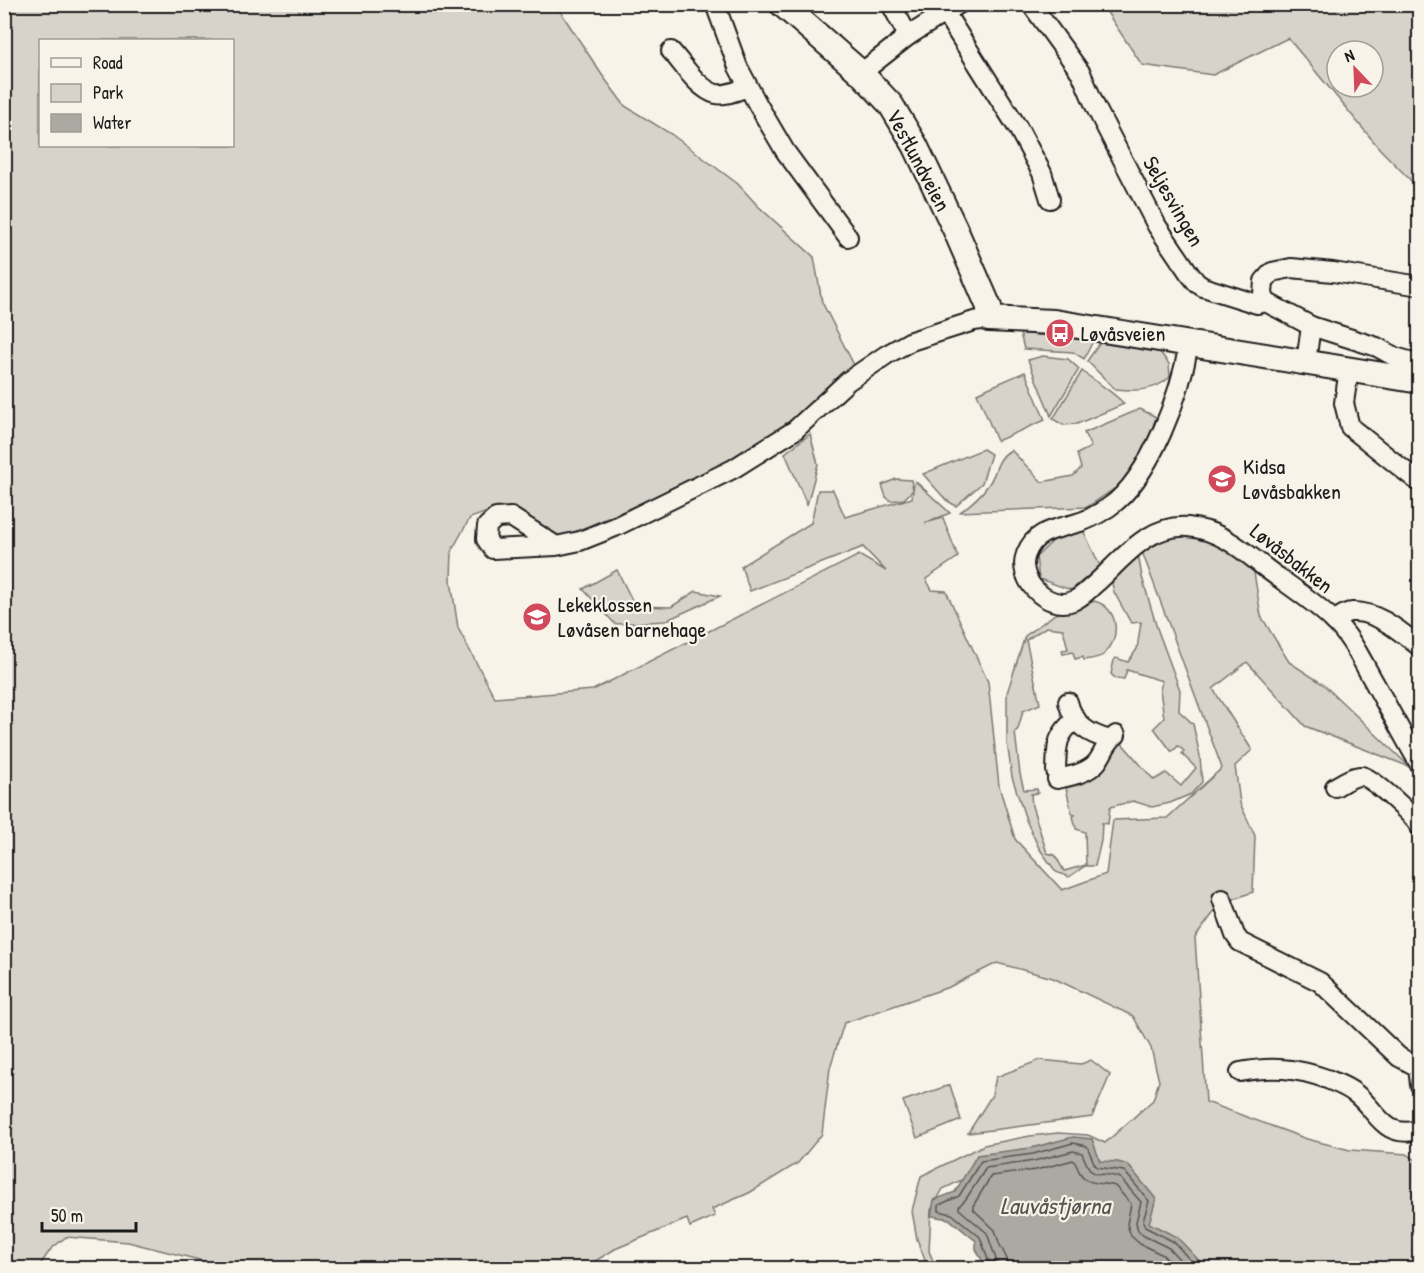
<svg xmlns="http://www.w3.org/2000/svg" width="1424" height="1273" viewBox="0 0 1424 1273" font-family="'Patrick Hand',sans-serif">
<rect width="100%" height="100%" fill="#f7f3e8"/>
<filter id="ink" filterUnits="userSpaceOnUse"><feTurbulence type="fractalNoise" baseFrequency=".0167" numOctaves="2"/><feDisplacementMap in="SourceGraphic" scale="12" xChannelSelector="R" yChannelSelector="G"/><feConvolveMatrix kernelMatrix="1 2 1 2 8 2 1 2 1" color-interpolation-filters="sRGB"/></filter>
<g filter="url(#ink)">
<g fill="#d7d3cb" stroke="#7a7874" stroke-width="1.5" fill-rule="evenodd">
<path d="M5,5H564L558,8L602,75L625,106L671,134L738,184L758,206L814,257L822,302L854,365C836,381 818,399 799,414C729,469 643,503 562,537L550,533L502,507L470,518L452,550L451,580L458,628L495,698L593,690L859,555L886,571L863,547L750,591L741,566L811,523L818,490H833L845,517L912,498L913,490L904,499L891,501L886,497L882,485L896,479L911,480L913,489L915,481L950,513L925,523L943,518L958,557L926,579L932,590L946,591L988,682L999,786L1015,839L1062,890L1106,874L1113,820L1167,818L1222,768L1141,549L1189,527L1253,566L1261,616L1289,662L1323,684L1410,767L1305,726L1247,662L1213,689L1252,750L1235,766L1240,803L1255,836L1253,892L1220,904L1195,938L1206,1102L1307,1139L1350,1150L1407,1154L1416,1160L1420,1207V1267L1418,1268H1189L1016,1153L943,1189L931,1210L929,1251L936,1268H928L917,1239L912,1211L921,1176L984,1145L1030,1136L1058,1133L1088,1135L1105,1143L1153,1100L1159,1081L1151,1048L1133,1016L1053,978L997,963L949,987L844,1023L830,1068L822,1134L798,1163L749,1193L712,1209L715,1216L690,1227L687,1219L615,1249L584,1268H231L128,1242L66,1237L51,1249L38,1268H5ZM40,40H232V146H40Z"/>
<path d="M1102,5H1419V189L1379,148L1288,38L1213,75L1142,65ZM1337,51H1373V87H1337Z"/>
<path d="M1020,333L1093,341L1084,359L1073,352L1024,349Z"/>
<path d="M1100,343L1160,352L1169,364L1170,377C1154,392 1135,391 1115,389L1087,361Z"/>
<path d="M1043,356L1068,359L1079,369L1051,416L1028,360Z"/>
<path d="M1082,371C1094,381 1115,393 1124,404L1077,424L1063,425L1053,419Z"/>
<path d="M1025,372L1045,420L997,441L977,393Z"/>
<path d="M1140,409L1156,417L1149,439L1123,483L1087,507L960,512C971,504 981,496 988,485C998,472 995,459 1011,450L1042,482L1073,476L1081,468L1077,454L1091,447L1084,433Z"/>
<path d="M810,434L818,464L807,505L785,453Z"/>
<path d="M983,449L991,454L982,483L956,506L946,500L923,474Z"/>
<path d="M1083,530L1100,566L1071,590L1039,579L1036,557L1055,539Z"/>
<path d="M1138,554L1142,577L1157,628L1180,690L1179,711L1193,724L1200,756L1202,782L1191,794L1170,803L1152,807L1133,801L1110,807L1108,824L1102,823L1101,841L1095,866H1085L1069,877L1056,872L1039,848L1026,820L1012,777L1007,742V693L1025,636L1055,614L1078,609L1094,601C1119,607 1122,639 1103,655C1099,658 1090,659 1084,660L1083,657L1075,659L1073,652L1063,654L1062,650L1068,649L1063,629L1046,627L1026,640L1040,704L1023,711L1018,729L1015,732L1020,774L1024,790L1037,789L1038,793L1031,794L1032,806L1047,853L1055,855L1064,871L1086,865L1085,832L1076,829L1073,816L1075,815L1072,814L1066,788L1085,783L1119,740L1154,780L1166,773L1181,786L1196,768L1182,754L1184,751L1178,746L1172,752L1154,728L1164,718L1160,690L1162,681L1127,670L1124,679L1115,678L1111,674L1114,660L1116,658L1128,662L1137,649L1141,622L1131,623L1114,592L1111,579Z"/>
<path d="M617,570L635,606L671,607L696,591L720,596L665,621L615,624L583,589Z"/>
<path d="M1040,1060L1081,1064L1091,1060L1110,1075L1092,1117L968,1133L992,1095L996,1077Z"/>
<path d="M950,1085L961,1120L917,1138L903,1101Z"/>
</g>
<path fill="#aca9a2" stroke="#72716c" stroke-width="1.5" d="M1073,1137L1092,1139L1100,1161L1118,1162L1128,1165L1156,1199L1149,1223L1177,1237L1206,1268H986L976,1249V1241L949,1219L931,1216L934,1200L955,1192L977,1155L1031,1148Z"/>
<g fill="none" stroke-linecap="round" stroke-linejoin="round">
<g stroke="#565452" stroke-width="1.5">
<path d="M991,1268L980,1237L952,1214L939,1211V1205L959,1196L981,1161L1033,1154L1073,1143L1087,1146L1094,1163L1097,1167L1124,1171L1149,1201L1143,1221L1145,1227L1174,1242L1197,1268"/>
<path d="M999,1268L987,1233L959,1209V1206L966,1199L986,1168L1034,1161L1073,1151L1082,1153C1094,1185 1096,1168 1120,1178L1141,1202L1136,1222L1138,1231L1144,1236L1169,1248L1187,1268"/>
<path d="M1008,1268L1007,1259L999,1243L995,1230L973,1209V1206L991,1176L1036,1170L1073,1160C1077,1164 1077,1168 1080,1173C1088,1186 1102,1182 1115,1186L1131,1204L1127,1224L1131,1236L1140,1244L1163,1255L1175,1268"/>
</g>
<g stroke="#1c1c1c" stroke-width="22">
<g id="minor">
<path d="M715,4L738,67L758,105L785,151L848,237"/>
<path d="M891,4L908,36"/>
<path d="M1031,4L1081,73L1096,108L1157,226L1189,273L1197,283L1203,287L1257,304L1266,302L1311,326L1306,362"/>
<path d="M943,15L949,19L1018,128L1042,173L1050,199"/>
<path d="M671,51C683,64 698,89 716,94C726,96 739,90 748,87"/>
<path d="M861,73L908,36L959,4"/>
<path d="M1266,302L1263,294L1264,281L1272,272L1291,268L1333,272L1420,286"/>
<path d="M1311,326L1377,347L1395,357L1420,364"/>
<path d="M1189,343C1181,392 1151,478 1109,507C1100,513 1089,520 1077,523C1057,529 1035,530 1026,554C1016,579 1047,611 1073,601C1082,597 1088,590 1095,584C1122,560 1147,524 1188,527C1219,530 1240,548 1263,566C1286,584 1313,600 1334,621C1352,638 1362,661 1374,682C1389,709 1404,737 1420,765"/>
<path d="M1349,369L1344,403L1350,427L1420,483"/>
<path d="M556,546L511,517L496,518L487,526L486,539L493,549L556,546L580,541L615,527L733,469L795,430L848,381L886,355L911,341L974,321L989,319"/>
<path d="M1334,621C1339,618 1345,612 1351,612C1376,610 1401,632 1420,647"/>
<path d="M1068,702C1074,726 1089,734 1110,740"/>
<path d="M1056,771C1057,746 1055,736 1076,719"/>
<path d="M1057,779C1071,776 1088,773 1097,762C1104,753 1106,742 1116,735"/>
<path d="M1335,787C1342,783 1354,775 1362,776C1373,778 1415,817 1420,827"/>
<path d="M1222,899L1235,935L1240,942L1320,982L1399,1057L1418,1067"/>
<path d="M1420,1067H1418L1420,1085"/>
<path d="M1240,1072C1271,1066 1297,1068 1327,1079C1337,1083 1348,1087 1356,1094C1379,1112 1382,1139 1420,1130"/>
</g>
</g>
<g stroke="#1c1c1c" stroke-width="28">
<path id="major" d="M782,4L861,73L891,105L915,145L955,229L989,307V319L1054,322L1420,381"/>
</g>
<use href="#minor" stroke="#f7f3e8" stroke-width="18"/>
<use href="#major" stroke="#f7f3e8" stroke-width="24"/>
</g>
</g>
<defs>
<g id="bus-disc" transform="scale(1.5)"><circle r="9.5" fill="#d1495b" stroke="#f7f3e8"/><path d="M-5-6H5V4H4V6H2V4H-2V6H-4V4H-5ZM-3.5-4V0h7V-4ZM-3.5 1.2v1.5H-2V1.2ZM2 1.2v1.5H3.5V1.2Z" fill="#fff"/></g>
<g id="school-disc" transform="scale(1.5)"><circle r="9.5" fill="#d1495b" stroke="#f7f3e8"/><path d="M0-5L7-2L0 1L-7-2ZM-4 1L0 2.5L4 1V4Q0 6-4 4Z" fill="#fff"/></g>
</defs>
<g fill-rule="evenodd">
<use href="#bus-disc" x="1060" y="333"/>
<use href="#school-disc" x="1222" y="479"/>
<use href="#school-disc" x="537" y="617"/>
</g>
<g text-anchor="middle" stroke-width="4.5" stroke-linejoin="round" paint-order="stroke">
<g font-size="22" fill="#1c1c1c" stroke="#f7f3e8">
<text transform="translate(919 160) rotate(62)" y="8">Vestlundveien</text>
<text transform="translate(1174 201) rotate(60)" y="8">Seljesvingen</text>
<text transform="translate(1292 558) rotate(38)" y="8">Løvåsbakken</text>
</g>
<g font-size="22" fill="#1c1c1c" stroke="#f7f3e8" text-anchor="start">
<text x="1081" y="341">Løvåsveien</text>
<text x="1243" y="474">Kidsa<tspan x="1243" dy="25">Løvåsbakken</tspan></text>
<text x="558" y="612">Lekeklossen<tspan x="558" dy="25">Løvåsen barnehage</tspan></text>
</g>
<g font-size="24" font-style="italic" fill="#565452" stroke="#f7f3e8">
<text x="1055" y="1214">Lauvåstjørna</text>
</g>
</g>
<rect width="1424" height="1273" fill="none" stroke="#f7f3e8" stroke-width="24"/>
<rect x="12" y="12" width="1400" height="1249" fill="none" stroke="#1c1c1c" stroke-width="2" filter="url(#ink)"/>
<rect x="39" y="39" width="195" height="108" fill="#f7f3e8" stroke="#9f9d96" stroke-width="1.5"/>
<rect x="51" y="58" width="30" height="9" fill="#f7f3e8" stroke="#9f9d96" stroke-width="1.5"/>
<text x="93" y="69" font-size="18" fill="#1c1c1c">Road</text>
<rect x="51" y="84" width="30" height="18" fill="#d7d3cb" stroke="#9f9d96" stroke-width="1.5"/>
<text x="93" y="99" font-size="18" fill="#1c1c1c">Park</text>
<rect x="51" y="114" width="30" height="18" fill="#aca9a2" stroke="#9f9d96" stroke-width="1.5"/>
<text x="93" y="129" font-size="18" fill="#1c1c1c">Water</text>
<g transform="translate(1355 69) rotate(337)"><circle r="28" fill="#f7f3e8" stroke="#9f9d96" stroke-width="1.5"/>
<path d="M0-4.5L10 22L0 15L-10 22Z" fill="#d1495b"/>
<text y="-9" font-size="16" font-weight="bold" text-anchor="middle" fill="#1c1c1c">N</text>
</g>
<path d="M42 1222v9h94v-9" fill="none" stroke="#1c1c1c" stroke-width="3"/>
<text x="51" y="1222" font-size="18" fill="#1c1c1c" stroke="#f7f3e8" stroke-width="4.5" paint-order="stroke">50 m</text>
</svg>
